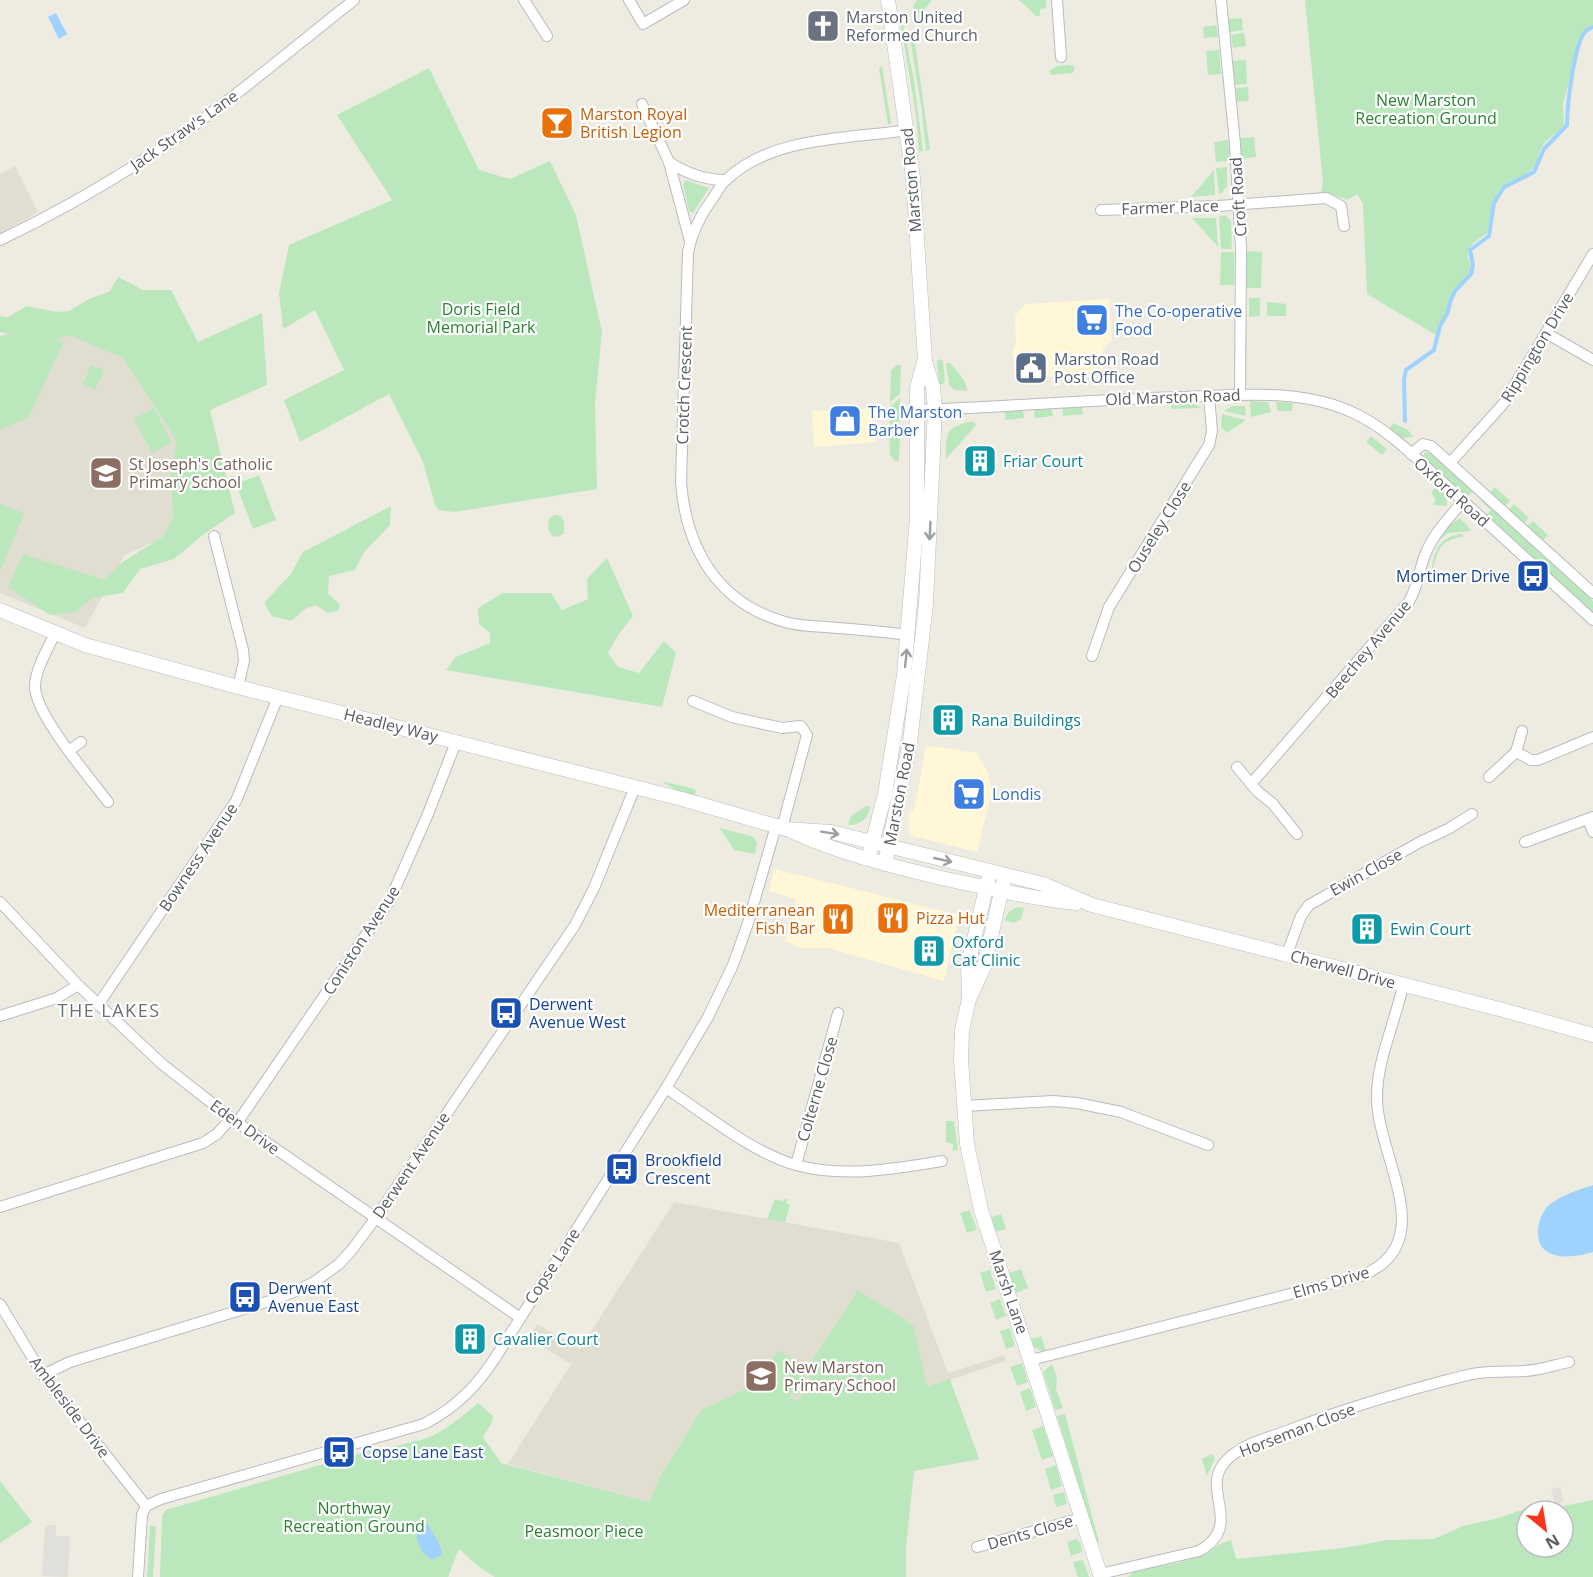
<svg xmlns="http://www.w3.org/2000/svg" width="1593" height="1577" viewBox="0 0 1593 1577" font-family="'Open Sans',sans-serif">
<rect width="100%" height="100%" fill="#eeece1"/>
<g fill="#fff7d5">
<path d="M1109,299L1112,340L1103,349L1104,372L1016,379L1013,351L1016,342L1015,316L1025,304Z"/>
<path d="M876,408L875,442L814,447L812,411Z"/>
<path d="M932,746L977,753L988,773L992,791L977,852L913,836L909,832V813L914,810L926,747Z"/>
<path d="M774,869L959,915L944,981L828,948H802L785,941L796,899L769,891Z"/>
</g>
<g fill="#e1dfd9">
<path d="M1560,1487L1564,1502L1555,1504L1551,1489Z"/>
<path d="M45,1525H56V1536H70L68,1577L42,1576Z"/>
</g>
<g fill="#e0ded1">
<path d="M15,166L38,212L0,233V174Z"/>
<path d="M117,287L228,508L125,555L85,628L0,593V336L59,318Z"/>
<path d="M674,1202L899,1243L948,1373L1004,1355L1006,1361L950,1380L979,1459L914,1471L650,1502L508,1464L571,1364L528,1338L537,1324L580,1349Z"/>
</g>
<g fill="#bae8bc" fill-rule="evenodd">
<path d="M917,0H932L918,18L915,19L913,6Z"/>
<path d="M1019,0H1046V8L1040,9V16H1036Z"/>
<path d="M1305,0H1593V25L1581,35L1563,105L1564,124C1560,132 1550,136 1544,144C1537,153 1539,164 1529,173C1516,184 1507,176 1496,196C1490,207 1491,222 1487,233C1479,240 1467,244 1468,256C1469,262 1471,266 1471,272L1451,296L1447,312L1439,324L1436,335L1367,294L1363,204L1357,194L1347,200L1330,194H1321L1323,182Z"/>
<path d="M901,13L914,81L923,151L919,152L916,115L899,14Z"/>
<path d="M1242,18L1243,30L1230,32L1228,19Z"/>
<path d="M1216,25L1218,37L1204,38L1203,27Z"/>
<path d="M1244,33L1246,46L1233,48L1231,35Z"/>
<path d="M914,36L930,150L926,151L922,112L910,37Z"/>
<path d="M1219,50L1221,74L1208,75L1206,51Z"/>
<path d="M1246,60L1247,84L1233,85L1232,61Z"/>
<path d="M1068,65L1075,67L1073,73L1051,75L1049,71L1058,66Z"/>
<path d="M882,66L891,123L888,125L879,68Z"/>
<path d="M429,68L479,170L510,179L550,161L576,215L602,332L595,403L597,489L454,512L439,510L435,505L423,462L389,394L300,442L284,400L344,370L315,310L283,329L279,293L289,245L392,200L337,115Z"/>
<path d="M1248,87L1249,101L1237,102L1236,88Z"/>
<path d="M1254,137L1256,157L1241,159L1240,138Z"/>
<path d="M1228,140L1230,161L1216,162L1214,142Z"/>
<path d="M1227,167V187L1219,195L1216,168Z"/>
<path d="M1214,170L1215,195L1191,197Z"/>
<path d="M686,180L709,188L693,213L689,211L683,184Z"/>
<path d="M1225,215L1231,221L1232,249H1221L1219,217Z"/>
<path d="M1192,218H1216L1218,247Z"/>
<path d="M1247,251L1262,252L1261,288H1246Z"/>
<path d="M1221,252H1234V285H1220Z"/>
<path d="M118,277L143,290H171L198,342L262,313L267,385L210,410L235,513L204,534L174,559L140,569L123,593L93,598L75,612L50,615L8,587L23,554L104,580L124,561L164,536L173,517L171,477L177,441L123,358L69,335L55,340L63,343L29,417L0,430V336L12,335L0,332V316L8,317L27,306L56,312L69,311L91,298L109,292Z"/>
<path d="M1249,298H1260V316L1249,317Z"/>
<path d="M1267,302L1286,304V316H1267Z"/>
<path d="M940,359L943,361L945,381L943,384H939L937,361Z"/>
<path d="M946,363H950C956,370 968,382 967,391L954,390L949,385Z"/>
<path d="M91,365L104,370L95,390L83,384Z"/>
<path d="M896,365H901L900,394L890,402L891,371Z"/>
<path d="M900,398L899,432H890L889,408Z"/>
<path d="M1191,401L1201,408L1171,409V402Z"/>
<path d="M1250,401L1268,402L1271,412L1251,417Z"/>
<path d="M1276,402L1293,403L1292,411H1277Z"/>
<path d="M1232,406H1245L1246,416L1224,411Z"/>
<path d="M1082,407L1083,414L1063,416V408Z"/>
<path d="M154,408L172,443L152,453L134,419Z"/>
<path d="M1052,409L1053,416L1035,418L1034,410Z"/>
<path d="M1023,411L1024,418L1005,420V412Z"/>
<path d="M1222,414L1246,420L1227,433L1221,427Z"/>
<path d="M973,421L976,425L946,459C945,432 946,427 973,421Z"/>
<path d="M1393,423L1408,430L1413,437L1401,438L1389,429Z"/>
<path d="M889,435H900L899,461H895L890,455Z"/>
<path d="M1371,436L1387,449L1382,455L1366,442Z"/>
<path d="M1425,452L1433,454L1473,491L1467,497L1426,461L1423,456Z"/>
<path d="M259,475L276,520L253,529L236,484Z"/>
<path d="M1437,486C1444,492 1447,496 1447,506L1434,505L1435,499L1431,492Z"/>
<path d="M1495,487L1510,501L1505,506L1490,492Z"/>
<path d="M1482,499L1593,601V612L1486,515L1491,510L1480,500Z"/>
<path d="M0,504L24,513L0,572Z"/>
<path d="M1514,504L1529,518L1524,523L1509,510Z"/>
<path d="M391,506L390,525L364,552L355,570L329,576L328,594L340,605L338,611L328,613L316,605L305,609L291,621L272,616L264,603L290,575L303,552Z"/>
<path d="M555,515L561,516L564,522V533L558,537L552,536L548,528L549,518Z"/>
<path d="M1460,518L1472,531L1448,533L1436,543L1449,525Z"/>
<path d="M1533,521L1548,535L1543,540L1527,526Z"/>
<path d="M1463,534V537C1441,540 1439,547 1433,568H1432C1434,549 1442,535 1463,534Z"/>
<path d="M607,558L633,616L618,635L608,653L618,667L639,673L664,641L676,653L662,707L446,670L456,657L490,643V633L479,624L478,608L503,593H551L562,610L588,599L587,579Z"/>
<path d="M661,781L695,789L696,792L694,795L681,793Z"/>
<path d="M866,806L870,807C868,819 861,825 848,825L851,816Z"/>
<path d="M720,828L754,837L757,843L755,854L734,850Z"/>
<path d="M1017,907L1024,908L1021,919L1014,923L1004,920L1009,912Z"/>
<path d="M946,1121H954L958,1150L953,1151V1144L946,1142Z"/>
<path d="M775,1199L783,1201L785,1199H787L786,1203L790,1205L785,1222L767,1219Z"/>
<path d="M970,1210L977,1230L967,1233L960,1213Z"/>
<path d="M1001,1214L1006,1229L995,1232L991,1217Z"/>
<path d="M1021,1269L1028,1288L1016,1293L1009,1273Z"/>
<path d="M990,1270L996,1289L986,1292L980,1273Z"/>
<path d="M858,1290L914,1326L927,1387L950,1379L979,1459L914,1471L906,1548V1577H495L479,1567L459,1549L448,1577H160L162,1516L166,1510L368,1451L380,1450L382,1453C396,1444 411,1443 427,1438C447,1430 462,1416 478,1403L493,1416L492,1422L483,1437L501,1463L650,1502L658,1481L701,1410L759,1383L778,1350L804,1366L806,1381L796,1396L791,1393L789,1396L797,1402L810,1382L807,1369Z"/>
<path d="M1000,1299L1006,1316L996,1320L990,1303Z"/>
<path d="M1010,1328L1015,1346L1006,1349L1000,1331Z"/>
<path d="M1041,1336L1046,1350L1041,1351L1034,1347L1031,1339Z"/>
<path d="M1022,1363L1028,1382L1017,1386L1010,1367Z"/>
<path d="M1052,1364L1057,1378L1056,1389L1063,1408L1055,1410L1043,1372Z"/>
<path d="M1030,1388L1036,1407L1026,1411L1020,1392Z"/>
<path d="M1065,1414L1099,1542L1096,1543L1057,1416Z"/>
<path d="M1043,1426L1053,1456L1042,1460L1032,1430Z"/>
<path d="M1212,1454L1215,1458L1207,1476L1202,1459Z"/>
<path d="M1056,1465L1062,1486L1051,1490L1045,1469Z"/>
<path d="M0,1481L32,1522L0,1543Z"/>
<path d="M1064,1492L1067,1504L1056,1507L1053,1495Z"/>
<path d="M1593,1500V1577H1127L1131,1575L1133,1571C1155,1567 1181,1564 1202,1555C1214,1550 1218,1543 1231,1540L1236,1559L1343,1548L1387,1540L1434,1539L1463,1526L1495,1519L1549,1501L1553,1508ZM1527,1511H1563V1547H1527Z"/>
<path d="M150,1525L156,1527L153,1577H147Z"/>
<path d="M1076,1539L1081,1544L1082,1552L1071,1556L1067,1542Z"/>
<path d="M1083,1560L1089,1577H1078L1073,1562Z"/>
</g>
<g fill="#a0d2ff">
<path d="M56,13L67,34L59,39L48,17Z"/>
<path d="M1593,1185V1252C1571,1259 1535,1262 1538,1228C1539,1220 1542,1213 1547,1207C1558,1196 1578,1190 1593,1185Z"/>
<path d="M419,1524L428,1525L440,1545L442,1554L437,1558L431,1559C420,1553 413,1536 419,1524Z"/>
</g>
<g fill="none" stroke-linecap="round" stroke-linejoin="round">
<path stroke="#a0d2ff" stroke-width="4" d="M1405,421L1404,379L1406,370L1434,350L1440,326L1447,314L1451,300L1455,291L1471,274L1473,265L1470,250L1489,236L1494,203L1504,187L1534,172L1544,149L1567,125C1567,106 1574,45 1585,32C1587,30 1590,28 1593,27"/>
<g stroke="#b9bbc1" stroke-width="12">
<g id="minor">
<path d="M524,0L547,36"/>
<path d="M629,0L643,24L684,0"/>
<path d="M1057,0L1061,57"/>
<path d="M1221,0L1235,144L1241,249L1240,394"/>
<path d="M642,104L669,162L690,241"/>
<path d="M908,130C849,139 773,136 727,179C721,184 717,192 713,198C701,214 692,232 688,252L681,482C686,548 717,603 785,622C798,626 812,626 826,627C853,629 881,631 908,635"/>
<path d="M669,162C687,174 705,180 726,180"/>
<path d="M1101,210L1218,206L1326,198L1341,206L1344,226"/>
<path d="M0,240C48,217 95,191 140,162C215,115 284,55 354,0"/>
<path d="M1546,333L1593,360"/>
<path d="M918,410C1008,407 1097,399 1186,397C1243,395 1304,388 1356,414C1391,431 1420,462 1449,488C1497,532 1545,576 1593,620"/>
<path d="M1411,454L1423,444L1431,446L1593,593"/>
<path d="M1450,463L1504,403L1593,254"/>
<path d="M214,536L243,650L244,661L238,687"/>
<path d="M55,633C48,649 36,668 35,685C33,712 90,778 108,802"/>
<path d="M1092,656L1109,607L1209,445L1212,431L1209,396"/>
<path d="M693,701L732,717L782,728L801,726L807,735L782,828"/>
<path d="M70,750L81,742"/>
<path d="M1516,752L1531,760H1538L1593,737"/>
<path d="M1237,767L1257,791L1273,804L1297,834"/>
<path d="M1489,777L1516,752L1522,731"/>
<path d="M1251,784L1408,603C1419,585 1418,573 1425,555C1433,534 1449,518 1463,501"/>
<path d="M1588,819L1593,832"/>
<path d="M1525,842L1593,817"/>
<path d="M0,902L78,985L162,1064L231,1118L519,1317"/>
<path d="M1287,954L1301,916L1309,905L1420,842L1448,829L1472,814"/>
<path d="M98,1005L236,801L278,697"/>
<path d="M0,1016L57,998L78,985"/>
<path d="M666,1088C705,1114 751,1152 796,1165C843,1178 895,1169 942,1161"/>
<path d="M963,1106L1053,1101L1077,1103L1121,1112L1208,1145"/>
<path d="M237,1123L390,900L428,814L456,742"/>
<path d="M796,1165L838,1013"/>
<path d="M0,1207L203,1143L217,1134L231,1118"/>
<path d="M0,1304L43,1375L146,1506"/>
<path d="M1031,1360L1361,1276C1443,1243 1376,1156 1377,1096C1377,1060 1396,1020 1403,985"/>
<path d="M43,1375L70,1362L273,1300L298,1290L314,1282L339,1264L351,1251L375,1219L575,925L594,888L635,787"/>
<path d="M146,1506L161,1499L424,1424C457,1407 478,1385 497,1355L666,1088L708,1017L733,965L748,923L776,826"/>
<path d="M977,1547L1082,1518"/>
<path d="M1100,1574L1199,1551C1248,1523 1194,1487 1230,1457C1247,1442 1272,1437 1292,1429C1333,1413 1375,1400 1418,1388C1438,1383 1458,1376 1479,1373C1495,1371 1510,1372 1525,1371C1540,1370 1555,1365 1569,1362"/>
<path d="M138,1577L142,1515L146,1506"/>
</g>
</g>
<g stroke="#babdc4" stroke-width="15">
<g id="secondary">
<path d="M0,610L85,645L238,687L682,799L786,829L831,832L1043,884L1092,905L1503,1010L1593,1035"/>
<path d="M793,832C839,853 888,865 937,877C983,887 1029,898 1076,903"/>
<path d="M868,859L885,794L904,675L917,518V388L924,362"/>
<path d="M885,864L910,742L926,604L935,409L933,387L925,361L913,178L888,0"/>
<path d="M1005,875L984,967L969,999L962,1030L961,1060L967,1144L981,1210L1101,1577"/>
<path d="M969,997L968,965L988,880"/>
</g>
</g>
<use href="#minor" stroke="#fff" stroke-width="10"/>
<use href="#secondary" stroke="#fff" stroke-width="14"/>
</g>
<defs><path id="oneway-shaft" d="M-6 0H5M1.5-3L5.5 0L1.5 3" fill="none" stroke-width="1.6" stroke-linecap="round" stroke-linejoin="round" transform="scale(1.5)"/></defs>
<g stroke="#9b9ea1">
<use href="#oneway-shaft" transform="translate(930 531) rotate(93)"/>
<use href="#oneway-shaft" transform="translate(906 658) rotate(-84)"/>
<use href="#oneway-shaft" transform="translate(830 833) rotate(9)"/>
<use href="#oneway-shaft" transform="translate(943 860) rotate(13)"/>
</g>
<defs>
<g id="church-square" transform="scale(1.725)"><rect x="-9" y="-9" width="18" height="18" rx="4" fill="#6b7280" stroke="#fff"/><path d="M-1.2-6h2.4v3.5h3.3v2.4h-3.3V6h-2.4V-.1h-3.3v-2.4h3.3Z" fill="#fff"/></g>
<g id="bar-square" transform="scale(1.725)"><rect x="-9" y="-9" width="18" height="18" rx="4" fill="#e8710a" stroke="#fff"/><path d="M-6-5H6L.8 .8V4.5H3.5V6h-7V4.5H-.8V.8Z" fill="#fff"/></g>
<g id="supermarket-square" transform="scale(1.725)"><rect x="-9" y="-9" width="18" height="18" rx="4" fill="#3f7fe0" stroke="#fff"/><path d="M-6-5.5h2.5l.6 2H6L4.5 2H-2.5L-4.4-4H-6ZM-1.5 3.2a1.3 1.3 0 1 0 .1 0ZM3 3.2a1.3 1.3 0 1 0 .1 0Z" fill="#fff"/></g>
<g id="civic-square" transform="scale(1.725)"><rect x="-9" y="-9" width="18" height="18" rx="4" fill="#5c6f8a" stroke="#fff"/><path d="M-.6-6.5H3V-4.5H.6V-3L4-1V1h2V6H-6V1h2V-1L-.6-3ZM-1.2 2.5V6h2.4V2.5Z" fill="#fff"/></g>
<g id="shop-square" transform="scale(1.725)"><rect x="-9" y="-9" width="18" height="18" rx="4" fill="#3f7fe0" stroke="#fff"/><path d="M-5-2.5h2.3a2.7 3.5 0 0 1 5.4 0H5L5.5 6h-11ZM-1.5-2.5h3a1.5 2.3 0 0 0-3 0Z" fill="#fff"/></g>
<g id="building-square" transform="scale(1.725)"><rect x="-9" y="-9" width="18" height="18" rx="4" fill="#0f9aa8" stroke="#fff"/><path d="M-4-6H4V6H1V3H-1V6H-4ZM-2.5-4.3h1.7v1.8h-1.7ZM.8-4.3h1.7v1.8H.8ZM-2.5-1h1.7V.8h-1.7ZM.8-1h1.7V.8H.8Z" fill="#fff"/></g>
<g id="school-square" transform="scale(1.725)"><rect x="-9" y="-9" width="18" height="18" rx="4" fill="#8d6e63" stroke="#fff"/><path d="M0-5L7-2L0 1L-7-2ZM-4 1L0 2.5L4 1V4Q0 6-4 4Z" fill="#fff"/></g>
<g id="bus-square" transform="scale(1.725)"><rect x="-9" y="-9" width="18" height="18" rx="4" fill="#1a4fb4" stroke="#fff"/><path d="M-5-6H5V4H4V6H2V4H-2V6H-4V4H-5ZM-3.5-4V0h7V-4ZM-3.5 1.2v1.5H-2V1.2ZM2 1.2v1.5H3.5V1.2Z" fill="#fff"/></g>
<g id="restaurant-square" transform="scale(1.725)"><rect x="-9" y="-9" width="18" height="18" rx="4" fill="#e8710a" stroke="#fff"/><path d="M-5-6h1v4h1v-4h1v4h1v-4h1v5L-1.5 .5V6h-2V.5L-5-1ZM5-6V6H3V1.5H1.5Q1.5-4 5-6Z" fill="#fff"/></g>
</defs>
<g fill-rule="evenodd">
<use href="#church-square" x="823" y="26"/>
<use href="#bar-square" x="557" y="123"/>
<use href="#supermarket-square" x="1092" y="320"/>
<use href="#civic-square" x="1031" y="368"/>
<use href="#shop-square" x="845" y="421"/>
<use href="#building-square" x="980" y="461"/>
<use href="#school-square" x="106" y="473"/>
<use href="#bus-square" x="1533" y="576"/>
<use href="#building-square" x="948" y="720"/>
<use href="#supermarket-square" x="969" y="794"/>
<use href="#restaurant-square" x="893" y="918"/>
<use href="#restaurant-square" x="838" y="919"/>
<use href="#building-square" x="1367" y="929"/>
<use href="#building-square" x="929" y="951"/>
<use href="#bus-square" x="506" y="1013"/>
<use href="#bus-square" x="622" y="1169"/>
<use href="#bus-square" x="245" y="1297"/>
<use href="#building-square" x="470" y="1339"/>
<use href="#school-square" x="761" y="1376"/>
<use href="#bus-square" x="339" y="1452"/>
</g>
<g text-anchor="middle" stroke-width="4.5" stroke-linejoin="round" paint-order="stroke">
<g font-size="16" fill="#5b616d" stroke="#fff" text-anchor="start">
<text x="846" y="23">Marston United<tspan x="846" dy="18">Reformed Church</tspan></text>
</g>
<g font-size="16" fill="#2b8232" stroke="#fff">
<text x="1426" y="106">New Marston<tspan x="1426" dy="18">Recreation Ground</tspan></text>
<text x="481" y="315">Doris Field<tspan x="481" dy="18">Memorial Park</tspan></text>
<text x="354" y="1514">Northway<tspan x="354" dy="18">Recreation Ground</tspan></text>
<text x="584" y="1537">Peasmoor Piece</text>
</g>
<g font-size="16" fill="#c56008" stroke="#fff" text-anchor="start">
<text x="580" y="120">Marston Royal<tspan x="580" dy="18">British Legion</tspan></text>
<text x="815" y="916" text-anchor="end">Mediterranean<tspan x="815" dy="18">Fish Bar</tspan></text>
<text x="916" y="924">Pizza Hut</text>
</g>
<g font-size="16" fill="#595d63" stroke="#fff">
<text transform="translate(184 130) rotate(-35)" y="6">Jack Straw's Lane</text>
<text transform="translate(911 180) rotate(-95)" y="6">Marston Road</text>
<text transform="translate(1238 197) rotate(-94)" y="6">Croft Road</text>
<text transform="translate(1170 207) rotate(-2)" y="6">Farmer Place</text>
<text transform="translate(1537 347) rotate(-59)" y="6">Rippington Drive</text>
<text transform="translate(684 385) rotate(-88)" y="6">Crotch Crescent</text>
<text transform="translate(1173 397) rotate(-2)" y="6">Old Marston Road</text>
<text transform="translate(1452 492) rotate(42)" y="6">Oxford Road</text>
<text transform="translate(1159 527) rotate(-58)" y="6">Ouseley Close</text>
<text transform="translate(1368 649) rotate(-50)" y="6">Beechey Avenue</text>
<text transform="translate(391 725) rotate(14)" y="6">Headley Way</text>
<text transform="translate(899 794) rotate(-79)" y="6">Marston Road</text>
<text transform="translate(198 857) rotate(-56)" y="6">Bowness Avenue</text>
<text transform="translate(1366 872) rotate(-29)" y="6">Ewin Close</text>
<text transform="translate(361 940) rotate(-57)" y="6">Coniston Avenue</text>
<text transform="translate(1343 969) rotate(15)" y="6">Cherwell Drive</text>
<text transform="translate(817 1089) rotate(-74)" y="6">Colterne Close</text>
<text transform="translate(245 1127) rotate(36)" y="6">Eden Drive</text>
<text transform="translate(411 1165) rotate(-56)" y="6">Derwent Avenue</text>
<text transform="translate(552 1266) rotate(-57)" y="6">Copse Lane</text>
<text transform="translate(1331 1282) rotate(-16)" y="6">Elms Drive</text>
<text transform="translate(1009 1292) rotate(71)" y="6">Marsh Lane</text>
<text transform="translate(70 1407) rotate(53)" y="6">Ambleside Drive</text>
<text transform="translate(1297 1430) rotate(-21)" y="6">Horseman Close</text>
<text transform="translate(1030 1532) rotate(-16)" y="6">Dents Close</text>
</g>
<g font-size="16" fill="#366cbe" stroke="#fff" text-anchor="start">
<text x="1115" y="317">The Co-operative<tspan x="1115" dy="18">Food</tspan></text>
<text x="868" y="418">The Marston<tspan x="868" dy="18">Barber</tspan></text>
<text x="992" y="800">Londis</text>
</g>
<g font-size="16" fill="#4e5e75" stroke="#fff" text-anchor="start">
<text x="1054" y="365">Marston Road<tspan x="1054" dy="18">Post Office</tspan></text>
</g>
<g font-size="16" fill="#0d838f" stroke="#fff" text-anchor="start">
<text x="1003" y="467">Friar Court</text>
<text x="971" y="726">Rana Buildings</text>
<text x="1390" y="935">Ewin Court</text>
<text x="952" y="948">Oxford<tspan x="952" dy="18">Cat Clinic</tspan></text>
<text x="493" y="1345">Cavalier Court</text>
</g>
<g font-size="16" fill="#785e54" stroke="#fff" text-anchor="start">
<text x="129" y="470">St Joseph's Catholic<tspan x="129" dy="18">Primary School</tspan></text>
<text x="784" y="1373">New Marston<tspan x="784" dy="18">Primary School</tspan></text>
</g>
<g font-size="16" fill="#164399" stroke="#fff" text-anchor="start">
<text x="1510" y="582" text-anchor="end">Mortimer Drive</text>
<text x="529" y="1010">Derwent<tspan x="529" dy="18">Avenue West</tspan></text>
<text x="645" y="1166">Brookfield<tspan x="645" dy="18">Crescent</tspan></text>
<text x="268" y="1294">Derwent<tspan x="268" dy="18">Avenue East</tspan></text>
<text x="362" y="1458">Copse Lane East</text>
</g>
<g font-size="18" letter-spacing="1.5" fill="#6a6f75" stroke="#fff">
<text x="109" y="1017">THE LAKES</text>
</g>
</g>
<g transform="translate(1545 1529) rotate(150)"><circle r="28" fill="#ffffff" stroke="#bdbec1" stroke-width="1.5"/>
<path d="M0-4.5L10 22L0 15L-10 22Z" fill="#f9361c"/>
<text y="-9" font-size="16" font-weight="bold" text-anchor="middle" fill="#595d63">N</text>
</g>
</svg>
